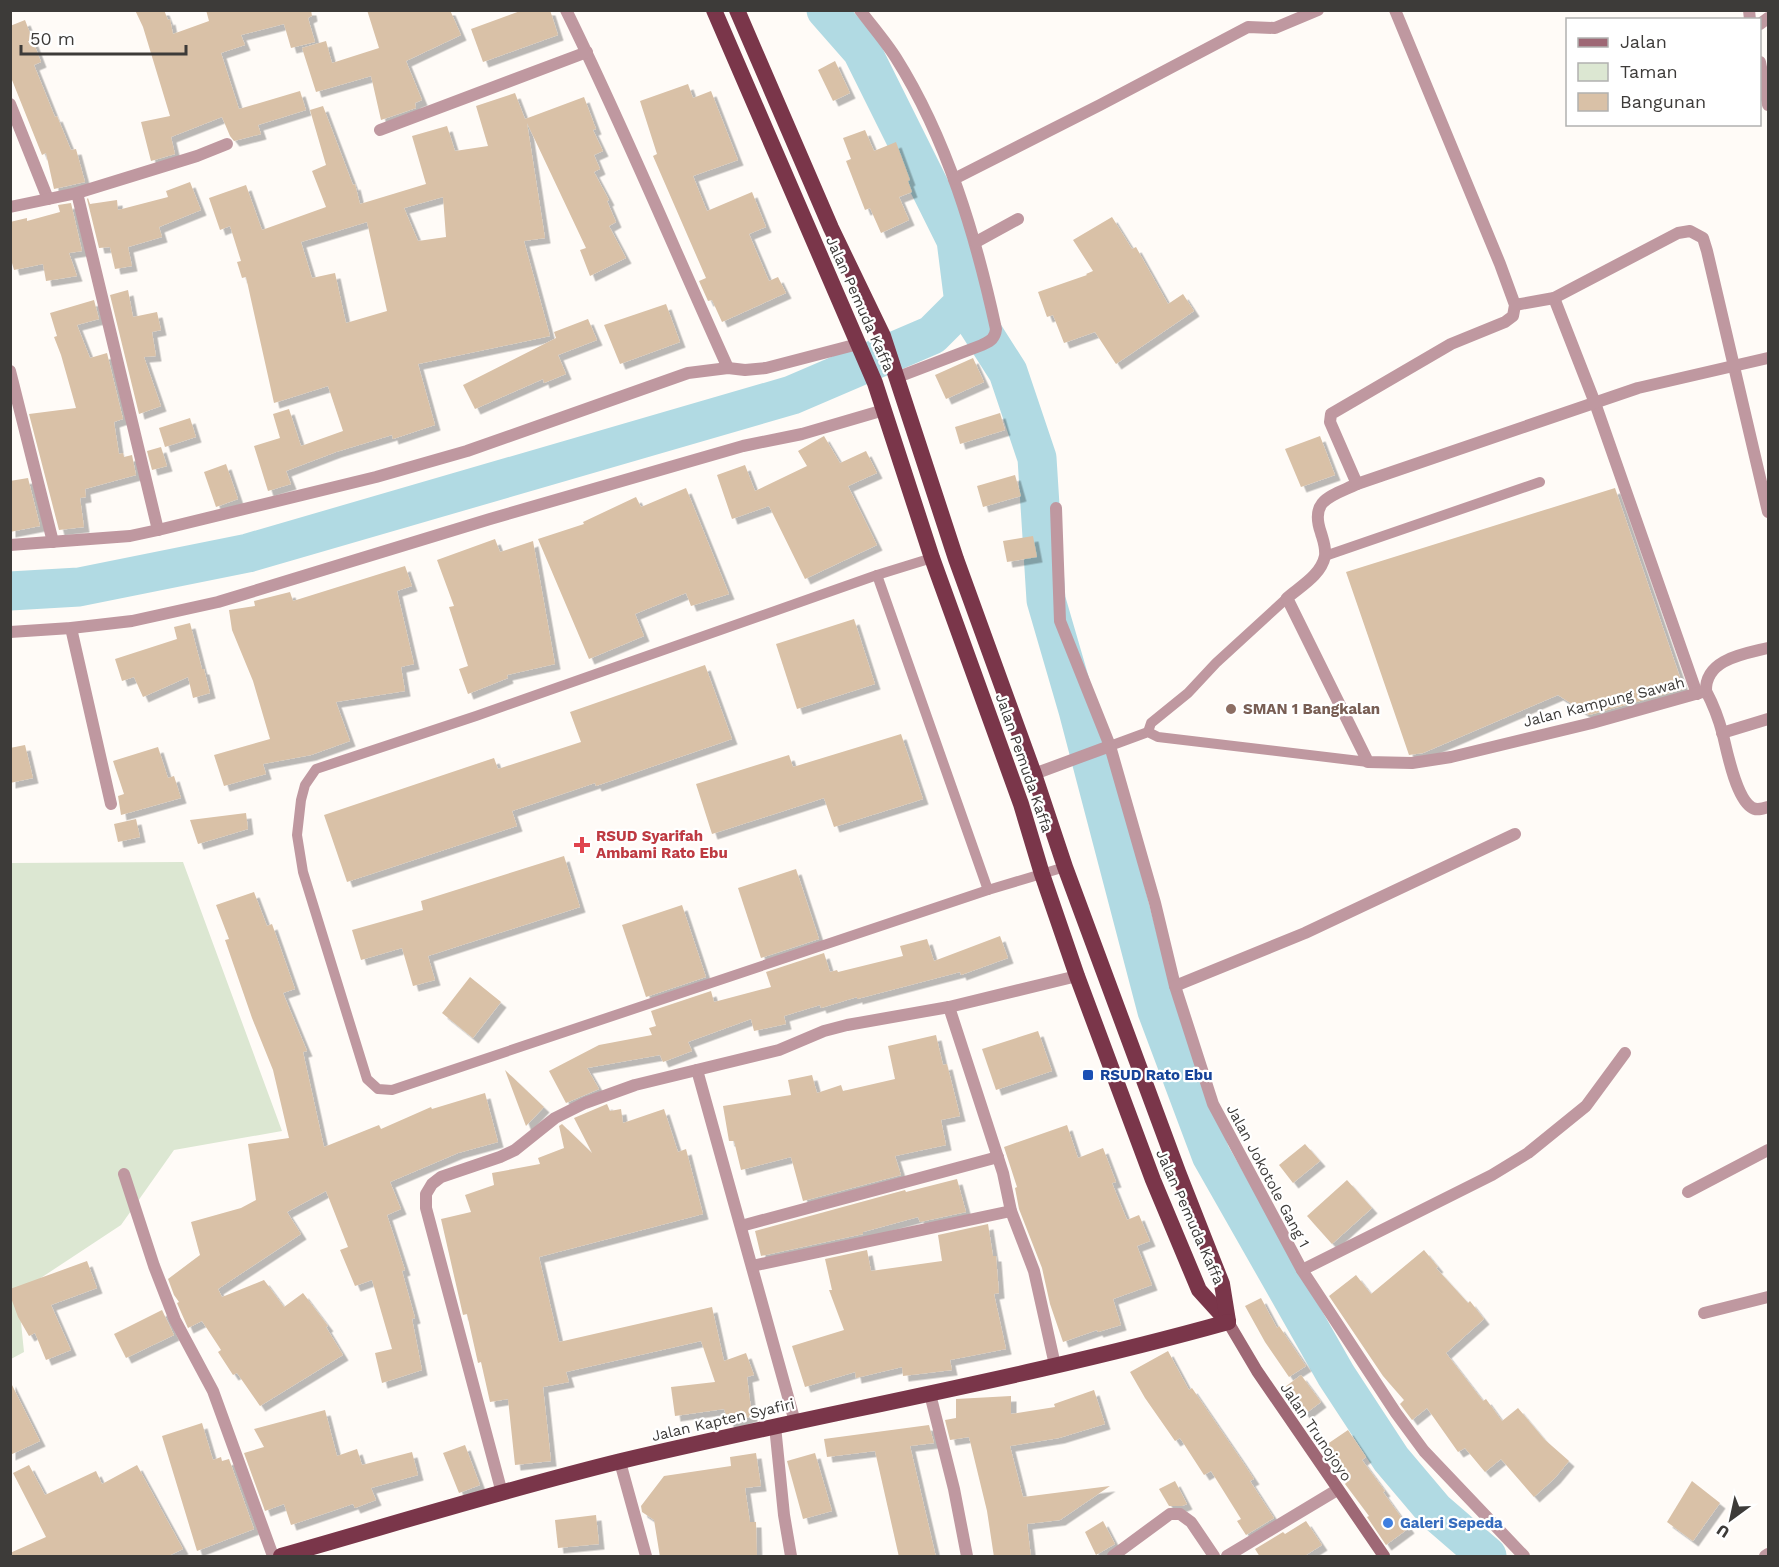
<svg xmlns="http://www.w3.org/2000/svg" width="1779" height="1567" viewBox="0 0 1779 1567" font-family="'Work Sans',sans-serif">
<defs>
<filter id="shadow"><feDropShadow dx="5.5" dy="5.5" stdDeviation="0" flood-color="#0004"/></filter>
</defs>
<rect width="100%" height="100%" fill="#fffbf7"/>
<path fill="#dce7d2" d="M183,862L282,1131L174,1150L121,1225L18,1293L24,1352L11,1359V863Z"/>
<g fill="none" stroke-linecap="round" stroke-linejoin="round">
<g stroke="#b1dae3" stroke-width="39">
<path d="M964,303L1008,372L1037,458L1046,600L1078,710L1157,1011L1211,1155L1336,1375L1391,1459L1435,1511L1487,1556"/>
<path d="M10,591L79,587L248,553L792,395L932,335L964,303L956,240L862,51L826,10"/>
</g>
</g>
<g fill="#d9c1a7" fill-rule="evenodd" filter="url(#shadow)">
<path d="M135,10H164L168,20L170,19L173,34L209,21L206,10H311L312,16L308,18L315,42L291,48L284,24L241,35L245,45L221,53L239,109L300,91L306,110L258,125L261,134L234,141L230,136L222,117L171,137L175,154L151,161L141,122L170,116L143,27Z"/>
<path d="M367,10H450L461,35L406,61L422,100L415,103L416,108L381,120L371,76L316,92L302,48L326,41L332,63L379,48Z"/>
<path d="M523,10H550L558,35L483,62L471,29Z"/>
<path d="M25,20L41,62L34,65L55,117L57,116L71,150L76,149L85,182L54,189L46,153L42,155L10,75V26Z"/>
<path d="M835,61L850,93L833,101L818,70Z"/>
<path d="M688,84L693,98L711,91L738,160L693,176L707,211L752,192L766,227L749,234L769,281L778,277L786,293L722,322L712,300L708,301L699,281L706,278L653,156L657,154L640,101Z"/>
<path d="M515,93L525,119L584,97L596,129L593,130L603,151L594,155L600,169L594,172L609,200L607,201L616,222L609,226L626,258L590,276L580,250L586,248L527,123L545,238L524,241L550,336L418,364L435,425L393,439L392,435L336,452L286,471L291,484L268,491L254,446L280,438L273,414L289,409L301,446L343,431L328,386L274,403L246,277L242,278L237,262L241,261L230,226L220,230L209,198L246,185L262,230L326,207L312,171L326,165L310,110L323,106L353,185L355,184L360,204L426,184L412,136L447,126L455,151L488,146L476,106ZM443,197L446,237L418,241L404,208ZM367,222L387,311L346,323L335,273L312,278L301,242Z"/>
<path d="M865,130L874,151L896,142L910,180L908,181L912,192L899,197L909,220L881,233L870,208L865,210L846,161L851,159L843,138Z"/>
<path d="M190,182L201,210L159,227L162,237L128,247L132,266L115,269L110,247L99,248L87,199L88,198L90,204L117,200L118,210L168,197L166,191Z"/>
<path d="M71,203L82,251L69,253L77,276L46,281L43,264L14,270L10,256V222L27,218V221L60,212L58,205Z"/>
<path d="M1112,217L1132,249L1136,247L1168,304L1183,294L1194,311L1116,364L1095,332L1064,343L1053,315L1047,317L1038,292L1087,275L1086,274L1093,271L1073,240Z"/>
<path d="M128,290L133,317L157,312L161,330L152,332L156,356L144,357L161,406L139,414L110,295Z"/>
<path d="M94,300L99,319L77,325L90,358L107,353L123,419L114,422L119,454L123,453L124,457L132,455L136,475L85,489L86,497L80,498L84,527L59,530L29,414L76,408L61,355L54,337L57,336L50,313Z"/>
<path d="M666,304L680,342L620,364L604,325Z"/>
<path d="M588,319L597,340L558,355L566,374L544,383L543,379L475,409L463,385L556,338L554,332Z"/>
<path d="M973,358L984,382L946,399L935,375Z"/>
<path d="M1000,413L1005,430L960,444L955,427Z"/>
<path d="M190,418L196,437L165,447L159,428Z"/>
<path d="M824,436L840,463L866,451L877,473L848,486L877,545L805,579L769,506L732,519L717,475L745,465L755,491L807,466L798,451Z"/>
<path d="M1320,436L1335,475L1301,487L1285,449Z"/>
<path d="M161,447L167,466L152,470L147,451Z"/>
<path d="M226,464L238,499L216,507L204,472Z"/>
<path d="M1015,475L1021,496L983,507L977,486Z"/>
<path d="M28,478L40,526L10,532V481Z"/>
<path d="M686,488L729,594L691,606L686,593L635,614L644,636L589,659L538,539L584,524L583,522L636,497L641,507Z"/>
<path d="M1615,488L1684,689L1589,715L1558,695L1423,753L1409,755L1346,572Z"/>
<path d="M1033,536L1037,557L1007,562L1003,541Z"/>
<path d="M495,539L500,552L533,541L555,664L507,675L508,678L468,694L459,669L468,666L449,607L454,606L437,560Z"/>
<path d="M405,566L412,586L397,591L414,664L401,667L405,691L336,702L350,741L311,755L263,764L266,774L224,786L214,755L270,739L253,681L232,630L229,610L255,606L254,601L290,592L293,601Z"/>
<path d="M854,619L875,684L797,709L776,644Z"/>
<path d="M190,623L202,669H204L210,693L193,698L188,677L143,697L134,677L122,681L115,659L177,639L174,627Z"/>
<path d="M705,665L732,739L596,786L595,783L512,811L517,826L347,882L324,815L494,758L498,769L581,742L570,712Z"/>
<path d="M901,734L923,799L834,827L824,798L712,834L696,784L789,755L793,767Z"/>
<path d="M25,745L33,778L10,783V748Z"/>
<path d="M158,747L168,778L174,776L181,798L121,815L118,796L124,794L113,761Z"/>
<path d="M246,813L248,829L198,844L190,820Z"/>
<path d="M136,819L140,837L118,842L114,824Z"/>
<path d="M564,856L580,907L428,956L435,980L413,986L402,948L361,960L352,930L423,910L421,901Z"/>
<path d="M796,869L819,939L761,958L738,888Z"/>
<path d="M254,892L267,926L272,924L295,989L283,993L307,1051L303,1052L324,1147L379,1125L381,1129L431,1107L432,1109L485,1093L498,1142L458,1153L390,1182L401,1209L387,1215L405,1270L402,1271L415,1318L412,1319L422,1370L382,1383L375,1353L392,1349L372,1280L355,1286L340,1250L348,1247L326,1191L287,1212L301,1234L218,1289L222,1297L264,1280L284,1307L303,1293L328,1326L326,1327L343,1355L260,1406L237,1373L233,1375L218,1352L221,1350L202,1321L188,1328L177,1303L179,1302L174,1295L168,1279L200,1255L191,1222L241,1208L256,1200L248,1144L289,1138L273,1070L252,1018L225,940L229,939L216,905Z"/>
<path d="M682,905L706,977L646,997L622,925Z"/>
<path d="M1000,936L1008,958L961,975L960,972L857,999V997L821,1008L820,1005L784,1016L786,1024L754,1031L751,1019L688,1042L692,1051L663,1062L660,1055L587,1068L599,1089L566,1103L549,1071L599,1045L652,1035L649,1028L656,1026L651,1011L711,991L714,1002L771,987L766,972L824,953L830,972L837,970L838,972L903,956L900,946L927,939L934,961Z"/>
<path d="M470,977L501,1002L473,1038L442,1013Z"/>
<path d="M1038,1031L1052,1071L996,1090L982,1049Z"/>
<path d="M936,1035L943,1065L947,1064L960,1116L941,1120L946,1145L895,1156L901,1175L803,1201L791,1157L741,1170L734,1141H729L723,1106L791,1095L788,1080L812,1075L817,1093L841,1085L843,1091L895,1079L888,1046Z"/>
<path d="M505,1070L544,1107L526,1126Z"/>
<path d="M607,1104L610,1111L621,1109L623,1123L664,1109L678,1152L686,1149L703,1214L539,1257L559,1342L712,1307L724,1361L746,1353L754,1375L747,1377L752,1416L729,1424L724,1409L675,1416L671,1387L715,1382L701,1341L566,1372L569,1382L543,1387L551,1461L515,1465L508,1399L490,1402L481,1362L478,1363L467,1314L463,1315L441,1219L471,1212L465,1195L494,1185L492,1173L540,1164L538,1158L564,1148L559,1126L562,1124L592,1153L574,1118Z"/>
<path d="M1067,1125L1078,1158L1103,1148L1116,1182L1112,1183L1127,1220L1139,1215L1150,1241L1137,1246L1152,1285L1113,1299L1121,1325L1098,1332L1097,1330L1063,1342L1050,1304L1042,1268L1019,1209L1015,1188L1017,1187L1004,1147Z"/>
<path d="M1305,1144L1320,1161L1293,1183L1279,1165Z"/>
<path d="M957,1179L966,1212L920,1222L918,1217L863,1232V1234L761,1256L755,1231L905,1190L906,1192Z"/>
<path d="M1347,1180L1372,1208L1332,1244L1307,1216Z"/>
<path d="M988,1224L993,1256H996L999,1293L994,1294L1006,1349L950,1360L952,1370L903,1376L902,1367L856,1378L855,1372L805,1387L792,1346L844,1330L829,1290H832L825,1259L867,1250L871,1271L942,1261L938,1235Z"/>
<path d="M1424,1250L1438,1267L1436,1268L1468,1303L1470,1301L1484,1319L1446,1353L1483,1401L1486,1399L1502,1421L1518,1408L1544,1439L1569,1461L1555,1478L1534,1497L1501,1459L1485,1472L1465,1448L1458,1452L1427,1408L1412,1420L1400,1404L1404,1400L1383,1376L1329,1296L1356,1275L1371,1294Z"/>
<path d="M87,1261L97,1288L51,1305L71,1350L46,1360L35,1333L29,1336L18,1317L10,1295V1289Z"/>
<path d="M1261,1298L1277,1328L1279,1326L1306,1366L1289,1377L1265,1342L1245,1306Z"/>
<path d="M162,1310L174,1335L126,1358L114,1334Z"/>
<path d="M1168,1351L1189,1390L1192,1388L1240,1458L1254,1479L1250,1481L1274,1518L1246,1535L1237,1521L1241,1519L1211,1471L1204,1475L1180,1438L1175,1441L1145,1398L1130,1372Z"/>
<path d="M1301,1375L1321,1402L1305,1414L1285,1387Z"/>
<path d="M10,1381L40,1441L10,1455Z"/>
<path d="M1094,1390L1105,1424L1059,1438L1010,1446L1023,1497L1110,1486L1060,1520L1027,1524L1031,1557H994L987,1511L969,1437L950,1440L945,1420L956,1418V1399L1011,1396V1414L1055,1407L1054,1404Z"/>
<path d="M325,1410L337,1456L357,1449L362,1465L412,1452L418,1475L371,1488L376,1500L355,1508L353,1504L291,1525L284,1504L265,1511L244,1453L264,1447L254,1429Z"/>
<path d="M202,1423L213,1460L221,1457L222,1461L229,1459L254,1529L197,1551L162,1436Z"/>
<path d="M929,1425L934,1443L910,1446L936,1557H899L875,1451L827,1457L824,1439Z"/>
<path d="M1348,1430L1366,1457L1362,1460L1385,1491L1383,1492L1409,1528L1386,1545L1367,1517L1369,1516L1345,1484L1347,1482L1323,1447Z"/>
<path d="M465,1445L480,1485L459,1493L443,1453Z"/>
<path d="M756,1453L761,1486L745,1488L750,1522H756L757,1557H660L654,1520L642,1512L641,1506L664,1476L731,1466L730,1457Z"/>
<path d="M815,1453L832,1511L803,1519L787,1461Z"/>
<path d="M29,1465L45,1495L96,1471L102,1484L137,1465L183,1549L166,1557H10V1553L46,1537L13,1473Z"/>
<path d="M1175,1481L1187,1504L1182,1506H1169L1159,1489Z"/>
<path d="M1692,1481L1720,1503L1693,1541L1667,1522Z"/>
<path d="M596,1515L599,1544L558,1548L555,1520Z"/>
<path d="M1103,1521L1115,1544L1096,1555L1085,1532Z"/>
<path d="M1306,1521L1322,1545L1303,1557H1260L1255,1549L1283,1532L1285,1534Z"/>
</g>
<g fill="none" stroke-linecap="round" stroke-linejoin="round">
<g stroke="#bf98a0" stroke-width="10">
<path d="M1325,556L1540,482"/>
<path d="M932,558L877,575L476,716L316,769L305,785L301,800L297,835L303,872L367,1079L378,1089L392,1090L988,890L1065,867"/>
<path d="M877,575L988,890"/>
<path d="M1148,732L1151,723L1188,693L1216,663L1287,598"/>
<path d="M1110,746L1148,732L1158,737L1368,762"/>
</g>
<g stroke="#bf98a0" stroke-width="12">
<path d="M566,10C624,128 674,249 728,368"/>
<path d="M860,10C872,26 886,42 896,58C947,139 976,237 996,329C995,339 990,341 982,345L898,377"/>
<path d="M1749,10L1750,20"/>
<path d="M1760,24L1768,18"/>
<path d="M1760,62L1768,105"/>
<path d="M10,104L48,199"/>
<path d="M380,130L587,52"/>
<path d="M954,179L1100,105L1248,27L1275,28L1318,10"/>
<path d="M77,193L158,530"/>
<path d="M10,207L77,193L197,156L227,144"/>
<path d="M976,242L1018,219"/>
<path d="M1554,298L1595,403L1697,694"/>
<path d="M1515,305L1554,298L1678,233L1690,231L1703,238L1707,251L1768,512"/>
<path d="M1768,358L1638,388L1357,484C1332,496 1309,499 1321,533C1323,540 1326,547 1325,556C1321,575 1301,586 1287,598L1368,762L1412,763L1451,757L1592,723L1706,691C1713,704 1719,720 1723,735C1727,752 1736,797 1751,807C1756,811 1762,809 1768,807"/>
<path d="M10,371L53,542"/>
<path d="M1357,484L1330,422L1331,414L1451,344L1505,322L1513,316L1515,305L1500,264L1395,10"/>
<path d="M1056,508L1060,621L1110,746L1155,903L1175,986L1213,1104L1302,1270L1396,1413L1424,1451L1524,1556"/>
<path d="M10,545L130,536L158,530L376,477L467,451L688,373L728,368L745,370L766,368L858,344"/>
<path d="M71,628L111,804"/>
<path d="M10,632L71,628L132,621L218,602L490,519L743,446L802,434L884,410"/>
<path d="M1706,691C1705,659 1744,654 1768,648"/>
<path d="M1722,733L1768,719"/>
<path d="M1034,774L1110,746"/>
<path d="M1175,986L1305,933L1515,834"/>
<path d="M949,1007L1003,1173L1011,1211L1034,1271L1055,1365"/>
<path d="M697,1070L795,1422"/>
<path d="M124,1174L154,1266L175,1320L213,1391L273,1556"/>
<path d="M1688,1192L1768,1150"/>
<path d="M741,1226L998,1157"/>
<path d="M752,1266L1011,1211"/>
<path d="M1302,1270L1492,1175L1528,1153L1586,1106L1625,1053"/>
<path d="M1704,1313L1768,1297"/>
<path d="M930,1394L954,1489L967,1556"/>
<path d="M775,1426L784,1515L791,1556"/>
<path d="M620,1462L646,1556"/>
<path d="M502,1493L426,1208V1194L432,1184L441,1177L500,1157L515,1150L555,1118L585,1103L635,1085L779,1050L824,1031L847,1025L949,1007L1077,976"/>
<path d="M1113,1556L1170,1514H1180L1191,1522L1214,1556"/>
<path d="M1227,1556L1337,1490"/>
<path d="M1765,1556L1768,1554"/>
</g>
<path stroke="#9e6875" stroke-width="12" d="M1228,1322L1257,1371L1384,1556"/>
<g stroke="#7a364a" stroke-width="16">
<path d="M714,10L875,383L932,558L1021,804L1042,874L1077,976L1153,1180L1199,1290L1228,1322"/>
<path d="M737,10L831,228L883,336L956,559L1034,774L1065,867L1178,1172L1222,1284L1228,1321"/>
<path d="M281,1556C394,1524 507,1489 621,1461C823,1413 1028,1378 1228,1322"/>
</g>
</g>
<circle fill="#8d6e63" stroke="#fff" stroke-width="2" cx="1231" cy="709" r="6"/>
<path fill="#e0444e" stroke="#fff" stroke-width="2" d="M579 836h6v6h6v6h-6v6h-6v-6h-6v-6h6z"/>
<rect fill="#1a4fb4" stroke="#fff" stroke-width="2" x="1082" y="1069" width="12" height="12" rx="3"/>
<circle fill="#3f7fe0" stroke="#fff" stroke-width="2" cx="1388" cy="1523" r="6"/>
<g text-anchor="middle" stroke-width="4.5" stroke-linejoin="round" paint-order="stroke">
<g font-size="15" fill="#3d3b39" stroke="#fff">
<text transform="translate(860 304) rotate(66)" y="5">Jalan Pemuda Kaffa</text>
<text transform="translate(1604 702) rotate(-14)" y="5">Jalan Kampung Sawah</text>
<text transform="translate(1024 763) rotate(71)" y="5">Jalan Pemuda Kaffa</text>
<text transform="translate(1268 1176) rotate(62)" y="5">Jalan Jokotole Gang 1</text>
<text transform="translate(1190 1217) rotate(66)" y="5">Jalan Pemuda Kaffa</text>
<text transform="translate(723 1420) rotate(-13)" y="5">Jalan Kapten Syafiri</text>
<text transform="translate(1316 1432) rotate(56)" y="5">Jalan Trunojoyo</text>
</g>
<g font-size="15" font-weight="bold" fill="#785e54" stroke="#fff" text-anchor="start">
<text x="1243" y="714">SMAN 1 Bangkalan</text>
</g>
<g font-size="15" font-weight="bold" fill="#be3a42" stroke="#fff" text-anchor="start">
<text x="596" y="841">RSUD Syarifah<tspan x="596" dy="17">Ambami Rato Ebu</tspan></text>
</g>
<g font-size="15" font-weight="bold" fill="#164399" stroke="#fff" text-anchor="start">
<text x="1100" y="1080">RSUD Rato Ebu</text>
</g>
<g font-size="15" font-weight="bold" fill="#366cbe" stroke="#fff" text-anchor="start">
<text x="1400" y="1528">Galeri Sepeda</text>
</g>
</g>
<rect width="1779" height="1567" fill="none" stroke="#3d3b39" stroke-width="24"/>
<rect x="1566" y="18" width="195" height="108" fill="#ffffff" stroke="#b1b1b0" stroke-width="1.5"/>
<rect x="1578" y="38" width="30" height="9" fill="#9e6875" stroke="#b1b1b0" stroke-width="1.5"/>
<text x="1620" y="48" font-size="18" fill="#3d3b39">Jalan</text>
<rect x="1578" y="63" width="30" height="18" fill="#dce7d2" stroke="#b1b1b0" stroke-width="1.5"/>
<text x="1620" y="78" font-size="18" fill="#3d3b39">Taman</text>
<rect x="1578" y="93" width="30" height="18" fill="#d9c1a7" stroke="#b1b1b0" stroke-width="1.5"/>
<text x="1620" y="108" font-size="18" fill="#3d3b39">Bangunan</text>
<g transform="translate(1731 1519) rotate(213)" stroke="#ffffff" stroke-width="4.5" paint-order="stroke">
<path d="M0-4.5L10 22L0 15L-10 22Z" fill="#3d3b39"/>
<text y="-9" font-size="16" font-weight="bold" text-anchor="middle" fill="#3d3b39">U</text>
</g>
<path d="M21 45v9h165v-9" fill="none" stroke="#3d3b39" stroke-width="3"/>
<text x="30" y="45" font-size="18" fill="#3d3b39" stroke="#ffffff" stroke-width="4.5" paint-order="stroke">50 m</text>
</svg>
